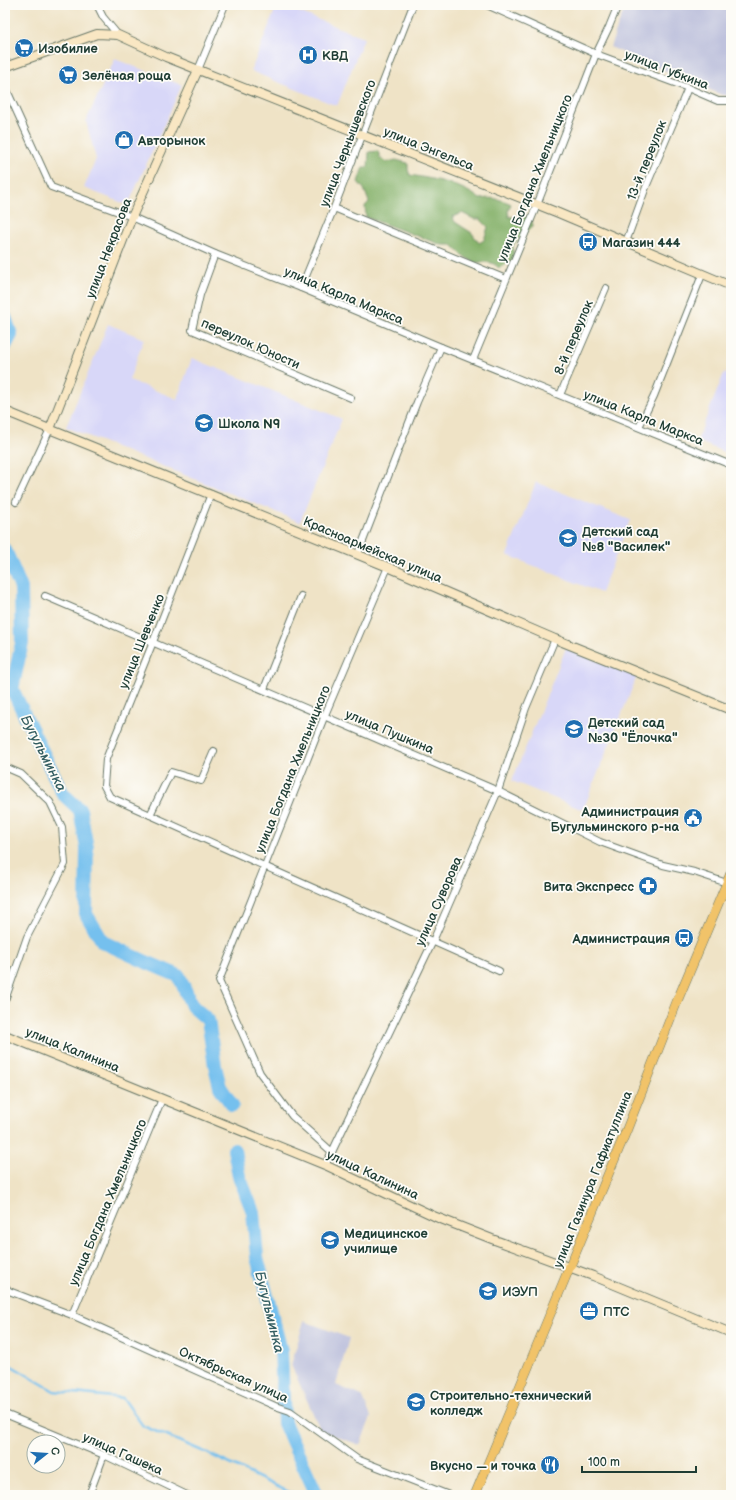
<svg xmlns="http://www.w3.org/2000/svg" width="736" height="1500" viewBox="0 0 736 1500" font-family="'Balsamiq Sans',sans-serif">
<rect width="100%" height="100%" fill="#fdfcf7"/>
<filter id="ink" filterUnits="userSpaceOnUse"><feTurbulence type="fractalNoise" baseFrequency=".025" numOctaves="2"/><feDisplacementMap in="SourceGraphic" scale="8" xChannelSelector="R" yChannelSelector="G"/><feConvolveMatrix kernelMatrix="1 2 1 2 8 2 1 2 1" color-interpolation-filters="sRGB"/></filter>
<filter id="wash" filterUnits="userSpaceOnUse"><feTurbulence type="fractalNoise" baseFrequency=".012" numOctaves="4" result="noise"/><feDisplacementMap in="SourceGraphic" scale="16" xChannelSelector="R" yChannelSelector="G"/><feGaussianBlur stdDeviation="0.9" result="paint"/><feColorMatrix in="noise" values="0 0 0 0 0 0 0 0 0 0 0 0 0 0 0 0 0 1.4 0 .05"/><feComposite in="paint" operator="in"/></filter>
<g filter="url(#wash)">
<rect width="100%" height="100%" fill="#efe3c6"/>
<g fill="#d8d7f8">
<path d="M277,5H282L364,38L337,106L251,71Z"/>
<path d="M115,59L182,85L128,205L84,188L96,159L86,121Z"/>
<path d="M108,324L144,339L129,380L177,399L192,358L342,419L300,522L66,427Z"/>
<path d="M724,373L731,375V455L697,441Z"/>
<path d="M536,482L630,520L601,593L507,555Z"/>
<path d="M566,648L637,676L583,810L512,781Z"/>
</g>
<g fill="#bfc2dd">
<path d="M626,5H731V95H722L610,47Z"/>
<path d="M304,1321L349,1338L336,1385L362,1396L371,1417L360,1445L321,1431L291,1365Z"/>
</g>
<path fill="#84b169" stroke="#52774e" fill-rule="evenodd" d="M378,151L380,158L387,162L396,160L408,163V170L410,175C434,179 462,184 480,199C491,197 501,199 511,204L508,211L509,217L531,216L533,226L513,245L514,258L512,262H509L499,268C492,261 485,261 475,263L462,255L452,245H442L366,217L365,206L369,202L364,189L358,182L363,167H368L369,152ZM462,213L474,219H480L488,227L484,240L479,243L472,233L455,222L452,217Z"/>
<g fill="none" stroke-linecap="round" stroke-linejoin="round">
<path stroke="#74c0ee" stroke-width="2.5" d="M5,1362L54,1391L123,1398L143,1426L207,1453L295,1495"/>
<g stroke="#74c0ee" stroke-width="14">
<path d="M5,317L11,335L5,346"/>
<path d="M5,550L21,588L22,643L12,689L63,794L80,810L87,848L86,914L103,942L146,962L179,976L192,1006L208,1020L215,1066L220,1087L232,1105"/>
<path d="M234,1150L239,1176L253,1212L257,1257L281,1351L284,1423L317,1495"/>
</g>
</g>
</g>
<g filter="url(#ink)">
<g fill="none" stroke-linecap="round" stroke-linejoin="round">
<g stroke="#687767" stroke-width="8">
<g id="street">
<path d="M97,5L103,17L118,35"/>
<path d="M487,5L596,54L688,88L718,101H731"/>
<path d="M198,70L225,5"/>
<path d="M5,86L51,187L132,217L215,254L301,288L441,347L731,465"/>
<path d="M334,208L506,279"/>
<path d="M626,242L646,187L688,88"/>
<path d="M215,254L200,295L192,330L351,398"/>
<path d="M301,288L334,208L413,5"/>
<path d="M473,360L537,205L596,54L609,27L618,5"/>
<path d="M560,395L606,288"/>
<path d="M639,427L654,396L702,275"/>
<path d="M211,494L153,642L106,759L104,786L110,797L499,971"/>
<path d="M16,502L50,429"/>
<path d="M358,554L417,402L441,347"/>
<path d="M45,596L498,791L600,842L663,865L694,872L727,883"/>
<path d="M264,689L301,596"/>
<path d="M5,767L21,774L50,802L62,827L65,864L27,937L5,1000"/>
<path d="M150,815L171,772L201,781L214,751"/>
<path d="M332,1152L292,1116L260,1073L219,981L325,715L388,567"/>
<path d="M325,1165L332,1152L433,941L498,791L526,708L555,639"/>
<path d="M5,1286L9,1291L72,1315L275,1406L290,1411L357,1459L449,1495"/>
<path d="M72,1315L162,1099"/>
<path d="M5,1414L104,1455L187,1495"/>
<path d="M89,1495L104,1455"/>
</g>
</g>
<g stroke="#687767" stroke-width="10">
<g id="secondary">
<path d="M5,67L97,34L118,35L166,57L556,212L731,286"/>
<path d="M5,411L388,567L555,639L731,710"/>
<path d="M50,429L132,217L198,70"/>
<path d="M5,1035L325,1165L436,1217L492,1239L593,1276L731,1333"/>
</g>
</g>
<g stroke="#687767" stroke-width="10">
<path id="primary" d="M475,1495L627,1129L678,999L731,873"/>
</g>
<use href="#street" stroke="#fff" stroke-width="6"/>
<use href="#secondary" stroke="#f9e7c3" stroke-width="8"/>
<use href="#primary" stroke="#f1c369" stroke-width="9"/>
</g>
</g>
<defs>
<g id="supermarket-disc" transform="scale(1)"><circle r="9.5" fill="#1f6fb2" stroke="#fdfcf7"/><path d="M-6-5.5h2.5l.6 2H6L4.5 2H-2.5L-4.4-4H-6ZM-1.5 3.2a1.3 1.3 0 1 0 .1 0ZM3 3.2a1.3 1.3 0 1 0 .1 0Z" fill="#fff"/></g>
<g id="hospital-disc" transform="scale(1)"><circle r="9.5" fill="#1f6fb2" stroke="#fdfcf7"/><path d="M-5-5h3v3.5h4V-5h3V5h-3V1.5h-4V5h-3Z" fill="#fff"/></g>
<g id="shop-disc" transform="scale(1)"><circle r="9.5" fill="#1f6fb2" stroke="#fdfcf7"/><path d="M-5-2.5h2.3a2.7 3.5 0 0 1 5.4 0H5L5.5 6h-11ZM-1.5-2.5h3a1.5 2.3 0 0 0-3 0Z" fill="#fff"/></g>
<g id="bus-disc" transform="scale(1)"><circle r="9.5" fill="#1f6fb2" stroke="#fdfcf7"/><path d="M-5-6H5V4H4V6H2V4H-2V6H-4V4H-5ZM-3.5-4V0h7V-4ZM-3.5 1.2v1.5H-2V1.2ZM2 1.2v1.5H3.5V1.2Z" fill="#fff"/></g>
<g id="school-disc" transform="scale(1)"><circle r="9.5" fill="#1f6fb2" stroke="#fdfcf7"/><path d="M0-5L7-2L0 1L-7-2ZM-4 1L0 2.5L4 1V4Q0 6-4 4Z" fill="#fff"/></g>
<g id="civic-disc" transform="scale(1)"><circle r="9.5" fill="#1f6fb2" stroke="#fdfcf7"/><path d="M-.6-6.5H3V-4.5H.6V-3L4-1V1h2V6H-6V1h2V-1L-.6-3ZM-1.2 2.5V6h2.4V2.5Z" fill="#fff"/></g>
<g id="pharmacy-disc" transform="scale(1)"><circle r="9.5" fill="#1f6fb2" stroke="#fdfcf7"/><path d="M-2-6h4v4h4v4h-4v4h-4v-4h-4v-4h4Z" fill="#fff"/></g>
<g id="university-disc" transform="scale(1)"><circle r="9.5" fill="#1f6fb2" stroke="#fdfcf7"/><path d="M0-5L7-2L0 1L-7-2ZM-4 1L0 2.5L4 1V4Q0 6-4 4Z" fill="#fff"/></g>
<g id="office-disc" transform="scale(1)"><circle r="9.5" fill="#1f6fb2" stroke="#fdfcf7"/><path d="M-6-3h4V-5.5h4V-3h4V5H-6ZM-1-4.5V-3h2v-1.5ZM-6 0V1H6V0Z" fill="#fff"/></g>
<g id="restaurant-disc" transform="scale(1)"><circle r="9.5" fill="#1f6fb2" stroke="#fdfcf7"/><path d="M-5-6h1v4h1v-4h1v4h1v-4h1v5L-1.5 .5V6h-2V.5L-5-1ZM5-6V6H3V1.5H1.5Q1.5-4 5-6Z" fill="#fff"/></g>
</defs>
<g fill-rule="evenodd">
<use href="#supermarket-disc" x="24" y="48"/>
<use href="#hospital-disc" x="308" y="55"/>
<use href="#supermarket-disc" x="68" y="75"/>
<use href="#shop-disc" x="124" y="140"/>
<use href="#bus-disc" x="588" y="242"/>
<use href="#school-disc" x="204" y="423"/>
<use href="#school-disc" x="568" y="538"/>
<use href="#school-disc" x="574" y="729"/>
<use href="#civic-disc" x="693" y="818"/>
<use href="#pharmacy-disc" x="648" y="886"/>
<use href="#bus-disc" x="684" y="938"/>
<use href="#university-disc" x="330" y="1240"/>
<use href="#university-disc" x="488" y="1291"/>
<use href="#office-disc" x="589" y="1311"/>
<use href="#university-disc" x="416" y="1402"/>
<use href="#restaurant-disc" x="550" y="1465"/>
</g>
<g text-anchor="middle" stroke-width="3.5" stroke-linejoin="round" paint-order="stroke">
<g font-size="13" font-weight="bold" fill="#1f3d34" stroke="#fdfcf7" text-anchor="start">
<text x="38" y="53">Изобилие</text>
<text x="322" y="60">КВД</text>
<text x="82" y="80">Зелёная роща</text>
<text x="138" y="145">Авторынок</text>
<text x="602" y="247">Магазин 444</text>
<text x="218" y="428">Школа N9</text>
<text x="582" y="536">Детский сад<tspan x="582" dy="15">№8 "Василек"</tspan></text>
<text x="588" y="727">Детский сад<tspan x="588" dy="15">№30 "Ёлочка"</tspan></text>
<text x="679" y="816" text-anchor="end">Администрация<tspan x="679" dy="15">Бугульминского р-на</tspan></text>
<text x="634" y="891" text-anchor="end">Вита Экспресс</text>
<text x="670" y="943" text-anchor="end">Администрация</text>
<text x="344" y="1238">Медицинское<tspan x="344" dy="15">училище</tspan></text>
<text x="502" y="1296">ИЭУП</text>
<text x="603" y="1316">ПТС</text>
<text x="430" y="1400">Строительно-технический<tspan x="430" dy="15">колледж</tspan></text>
<text x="536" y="1470" text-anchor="end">Вкусно — и точка</text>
</g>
<g font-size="13" fill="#1f3d34" stroke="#fdfcf7">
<text transform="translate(667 69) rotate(21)" y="5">улица Губкина</text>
<text transform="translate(347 143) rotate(-69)" y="5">улица Чернышевского</text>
<text transform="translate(429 148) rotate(22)" y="5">улица Энгельса</text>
<text transform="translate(646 160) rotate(-68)" y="5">13-й переулок</text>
<text transform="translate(534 178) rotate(-68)" y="5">улица Богдана Хмельницкого</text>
<text transform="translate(108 248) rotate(-69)" y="5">улица Некрасова</text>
<text transform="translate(344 295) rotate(23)" y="5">улица Карла Маркса</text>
<text transform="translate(573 337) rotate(-67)" y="5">8-й переулок</text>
<text transform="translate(251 343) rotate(24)" y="5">переулок Юности</text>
<text transform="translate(644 417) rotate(22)" y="5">улица Карла Маркса</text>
<text transform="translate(373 549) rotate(23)" y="5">Красноармейская улица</text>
<text transform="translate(141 641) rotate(-68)" y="5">улица Шевченко</text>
<text transform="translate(390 731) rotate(23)" y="5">улица Пушкина</text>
<text transform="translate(292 769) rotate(-68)" y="5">улица Богдана Хмельницкого</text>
<text transform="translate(438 901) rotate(-66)" y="5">улица Суворова</text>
<text transform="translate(73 1049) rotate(22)" y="5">улица Калинина</text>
<text transform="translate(373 1174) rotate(25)" y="5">улица Калинина</text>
<text transform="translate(592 1179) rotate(-68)" y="5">улица Газинура Гафиатуллина</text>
<text transform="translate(107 1202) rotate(-67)" y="5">улица Богдана Хмельницкого</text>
<text transform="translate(234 1374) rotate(24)" y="5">Октябрьская улица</text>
<text transform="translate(123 1453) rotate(24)" y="5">улица Гашека</text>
</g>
<g font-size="14" font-style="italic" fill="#345e62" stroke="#fdfcf7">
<text transform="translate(44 753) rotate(63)" y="5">Бугульминка</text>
<text transform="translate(270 1312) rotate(76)" y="5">Бугульминка</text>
</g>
</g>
<rect width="736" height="1500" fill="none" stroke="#fdfcf7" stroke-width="20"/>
<g transform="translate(46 1454) rotate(73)"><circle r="19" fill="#fdfcf7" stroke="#a4b0a9"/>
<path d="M0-3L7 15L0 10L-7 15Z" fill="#1f6fb2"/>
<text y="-6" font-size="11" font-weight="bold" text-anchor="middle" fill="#1f3d34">С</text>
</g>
<path d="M582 1466v6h114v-6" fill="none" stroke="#1f3d34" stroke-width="2"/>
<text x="588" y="1466" font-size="12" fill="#1f3d34" stroke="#fdfcf7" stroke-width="3" paint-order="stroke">100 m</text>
</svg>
